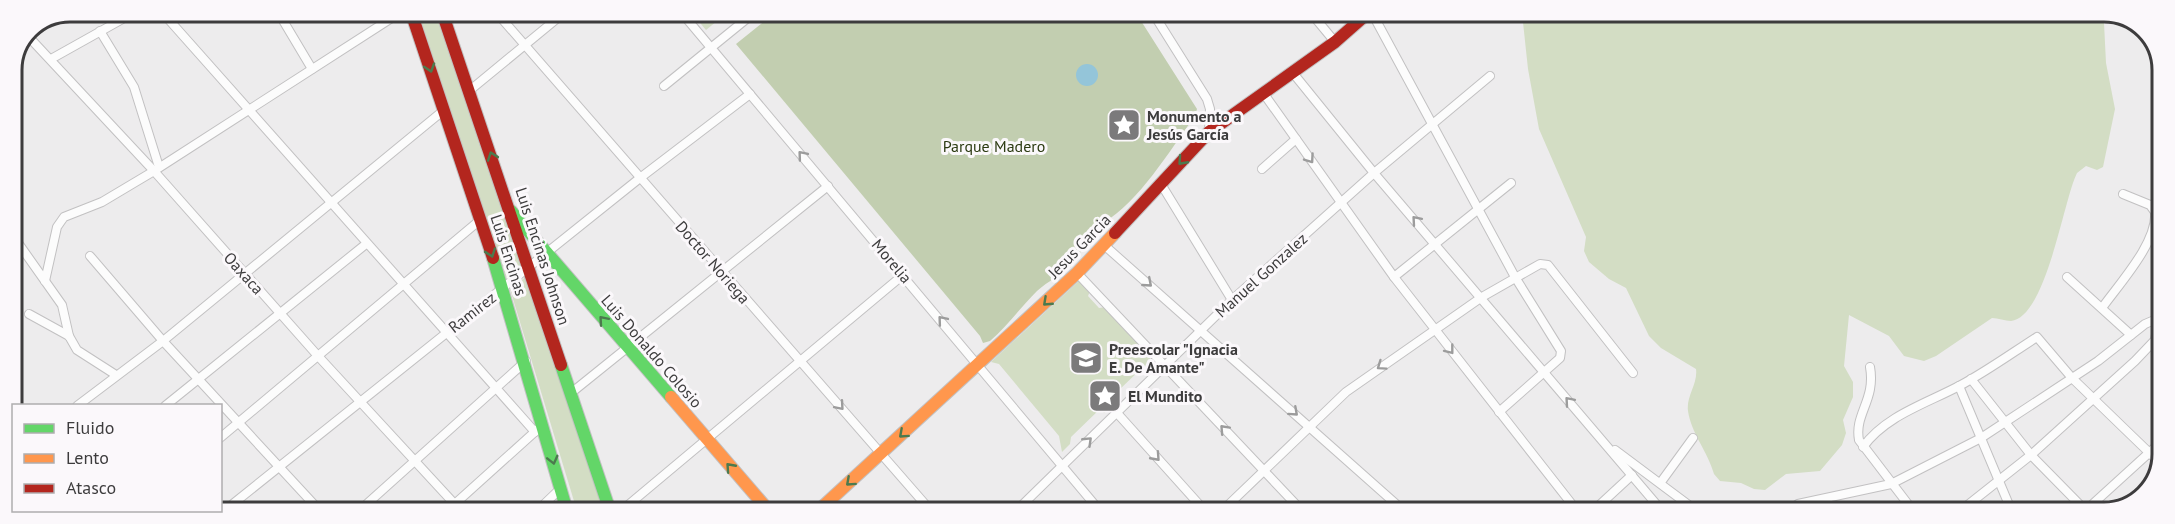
<svg xmlns="http://www.w3.org/2000/svg" width="2175" height="524" viewBox="0 0 2175 524" font-family="'PT Sans',sans-serif">
<rect width="100%" height="100%" fill="#edeced"/>
<g fill="#d3ddc4">
<path d="M418,12H437L521,265L506,278Z"/>
<path d="M691,12H728L706,30Z"/>
<path d="M1522,13H2116L2114,19L2104,23L2106,63L2115,109L2103,167L2097,170L2086,166L2077,173C2063,201 2047,316 2011,321C2005,321 1998,318 1992,318L1936,356L1924,361L1904,356L1889,336L1849,315L1844,366L1853,382V397L1843,420L1846,433L1842,445L1820,471L1786,474L1765,490L1754,489L1741,483L1720,481L1714,474C1708,452 1691,433 1688,411C1686,396 1698,384 1696,369L1661,348L1649,336L1626,288L1609,279L1589,262L1584,251L1586,237L1539,129L1528,69Z"/>
<path d="M527,276L604,511H577L510,289Z"/>
<path d="M1080,280L1090,291L1088,296L1099,308L1106,307L1154,363L1149,368L1144,366L1118,391L1120,397L1104,413L1101,408L1071,437L1070,444L1062,452L1059,436L999,364L991,362Z"/>
</g>
<path fill="#c2ceb0" d="M776,12L1136,13L1197,109L1195,116C1170,150 1139,202 1103,223C1089,231 1083,252 1073,263C1062,275 1048,281 1037,291C1020,308 1007,326 990,341L983,343L980,336L736,44Z"/>
<circle fill="#94c5d9" cx="1087" cy="75" r="11"/>
<g fill="none" stroke-linecap="round" stroke-linejoin="round">
<g stroke="#c2c1c2" stroke-width="10">
<g id="street">
<path d="M162,12L535,432"/>
<path d="M278,12L312,69"/>
<path d="M496,12L931,511"/>
<path d="M681,12L1100,511"/>
<path d="M1153,13L1207,99L1210,109L1209,132"/>
<path d="M1311,13L1335,42"/>
<path d="M1372,13L1515,277L1561,351L1560,358L1499,412"/>
<path d="M100,31L134,87L159,167"/>
<path d="M27,35L154,171L318,356L461,511"/>
<path d="M51,59L135,12"/>
<path d="M1293,73L1374,173L1663,512"/>
<path d="M664,86L755,12"/>
<path d="M469,91L565,12"/>
<path d="M1264,94L1394,277L1578,512"/>
<path d="M1262,169L1296,139"/>
<path d="M1161,184L1232,300"/>
<path d="M2123,194L2150,205L2155,212"/>
<path d="M16,240L62,305L69,336"/>
<path d="M1104,245L1405,512"/>
<path d="M90,256L163,341L320,511"/>
<path d="M1077,273L1303,512"/>
<path d="M1394,277L1511,183"/>
<path d="M2067,277L2131,335"/>
<path d="M45,281L57,227L64,217L102,202L154,171L401,12"/>
<path d="M2102,308C2119,284 2158,242 2155,212"/>
<path d="M29,314L69,336L77,350L116,375"/>
<path d="M1870,367C1876,400 1854,414 1859,440L1914,512"/>
<path d="M1971,379L2031,455L2087,512"/>
<path d="M1959,386L2012,512"/>
<path d="M571,393L828,186"/>
<path d="M77,406L163,341L444,110"/>
<path d="M165,406L366,244"/>
<path d="M1117,413L1205,511"/>
<path d="M220,438L480,220"/>
<path d="M1863,447C1886,415 1928,403 1961,385C1987,371 2012,353 2037,337L2072,378L2162,465"/>
<path d="M1615,450L1698,512"/>
<path d="M12,452H14"/>
<path d="M1661,482L1693,438"/>
<path d="M224,511L640,178L750,94"/>
<path d="M359,511L526,361"/>
<path d="M447,511L538,429"/>
<path d="M537,511L560,489"/>
<path d="M621,511L903,275"/>
<path d="M1016,511L1232,300L1374,173L1490,76"/>
<path d="M1222,511L1346,392L1482,297L1540,264L1548,265L1633,373"/>
<path d="M1592,512L1632,475"/>
<path d="M1786,512L1798,504L1891,484L1981,438L2098,361L2145,324L2159,318L2162,307"/>
<path d="M1959,512L2031,455L2135,361L2155,340L2159,318"/>
<path d="M2084,512L2162,441"/>
</g>
</g>
<g stroke="#c2c1c2" stroke-width="14">
<g id="fast">
<path d="M511,211L671,397"/>
<path d="M493,258L567,511"/>
<path d="M561,365L610,511"/>
</g>
</g>
<g stroke="#c2c1c2" stroke-width="14">
<g id="slow">
<path d="M671,397L769,511"/>
<path d="M818,511L1077,273L1115,233"/>
</g>
</g>
<g stroke="#c2c1c2" stroke-width="14">
<g id="jam">
<path d="M411,12L493,258"/>
<path d="M442,12L561,365"/>
<path d="M1115,233L1209,132L1335,42L1368,13"/>
</g>
</g>
<use href="#street" stroke="#fcfcfc" stroke-width="8"/>
<use href="#fast" stroke="#63d668" stroke-width="12"/>
<use href="#slow" stroke="#ff974d" stroke-width="12"/>
<use href="#jam" stroke="#b3261e" stroke-width="12"/>
</g>
<defs><path id="oneway-chevron" d="M-2-3.5L2.5 0L-2 3.5" fill="none" stroke-width="1.6" stroke-linecap="round" stroke-linejoin="round" transform="scale(1.5)"/></defs>
<g stroke="#4c7a4e">
<use href="#oneway-chevron" transform="translate(430 68) rotate(72)"/>
<use href="#oneway-chevron" transform="translate(492 156) rotate(-109)"/>
<use href="#oneway-chevron" transform="translate(1182 161) rotate(132)"/>
<use href="#oneway-chevron" transform="translate(491 253) rotate(71)"/>
<use href="#oneway-chevron" transform="translate(1047 302) rotate(137)"/>
<use href="#oneway-chevron" transform="translate(603 320) rotate(-131)"/>
<use href="#oneway-chevron" transform="translate(903 434) rotate(138)"/>
<use href="#oneway-chevron" transform="translate(553 460) rotate(76)"/>
<use href="#oneway-chevron" transform="translate(730 467) rotate(-132)"/>
<use href="#oneway-chevron" transform="translate(850 482) rotate(138)"/>
</g>
<g stroke="#9c9c9c">
<use href="#oneway-chevron" transform="translate(802 155) rotate(-130)"/>
<use href="#oneway-chevron" transform="translate(1310 159) rotate(55)"/>
<use href="#oneway-chevron" transform="translate(1416 220) rotate(-131)"/>
<use href="#oneway-chevron" transform="translate(1148 283) rotate(41)"/>
<use href="#oneway-chevron" transform="translate(942 320) rotate(-130)"/>
<use href="#oneway-chevron" transform="translate(1450 350) rotate(52)"/>
<use href="#oneway-chevron" transform="translate(1381 366) rotate(145)"/>
<use href="#oneway-chevron" transform="translate(1569 401) rotate(-131)"/>
<use href="#oneway-chevron" transform="translate(840 406) rotate(49)"/>
<use href="#oneway-chevron" transform="translate(1294 412) rotate(42)"/>
<use href="#oneway-chevron" transform="translate(1224 429) rotate(-133)"/>
<use href="#oneway-chevron" transform="translate(1088 441) rotate(-44)"/>
<use href="#oneway-chevron" transform="translate(1156 457) rotate(48)"/>
</g>
<defs>
<g id="sight-square" transform="scale(1.725)"><rect x="-9" y="-9" width="18" height="18" rx="4" fill="#7b7a7b" stroke="#fbf8fb"/><path d="M0-6L1.8-2.2L6-1.7L2.9 1.2L3.7 5.4L0 3.3L-3.7 5.4L-2.9 1.2L-6-1.7L-1.8-2.2Z" fill="#fff"/></g>
<g id="school-square" transform="scale(1.725)"><rect x="-9" y="-9" width="18" height="18" rx="4" fill="#7b7a7b" stroke="#fbf8fb"/><path d="M0-5L7-2L0 1L-7-2ZM-4 1L0 2.5L4 1V4Q0 6-4 4Z" fill="#fff"/></g>
</defs>
<g fill-rule="evenodd">
<use href="#sight-square" x="1124" y="125"/>
<use href="#school-square" x="1086" y="358"/>
<use href="#sight-square" x="1105" y="396"/>
</g>
<g text-anchor="middle" stroke-width="6" stroke-linejoin="round" paint-order="stroke">
<g font-size="16" font-weight="bold" fill="#3d3c3d" stroke="#fbf8fb" text-anchor="start">
<text x="1147" y="122">Monumento a<tspan x="1147" dy="18">Jesús García</tspan></text>
<text x="1109" y="355">Preescolar "Ignacia<tspan x="1109" dy="18">E. De Amante"</tspan></text>
<text x="1128" y="402">El Mundito</text>
</g>
<g font-size="16" fill="#2c3b12" stroke="#fbf8fb">
<text x="994" y="152">Parque Madero</text>
</g>
<g font-size="16" fill="#3d3c3d" stroke="#fbf8fb">
<text transform="translate(1079 246) rotate(-46)" y="6">Jesus Garcia</text>
<text transform="translate(509 255) rotate(72)" y="6">Luis Encinas</text>
<text transform="translate(543 256) rotate(72)" y="6">Luis Encinas Johnson</text>
<text transform="translate(892 261) rotate(50)" y="6">Morelia</text>
<text transform="translate(713 262) rotate(49)" y="6">Doctor Noriega</text>
<text transform="translate(244 273) rotate(48)" y="6">Oaxaca</text>
<text transform="translate(1261 275) rotate(-42)" y="6">Manuel Gonzalez</text>
<text transform="translate(472 312) rotate(-38)" y="6">Ramirez</text>
<text transform="translate(652 351) rotate(49)" y="6">Luis Donaldo Colosio</text>
</g>
</g>
<path d="M0 0H2175V524H0ZM70 22H2104A48 48 0 0 1 2152 70V454A48 48 0 0 1 2104 502H70A48 48 0 0 1 22 454V70A48 48 0 0 1 70 22Z" fill="#fbf8fb" fill-rule="evenodd"/>
<path fill="none" stroke="#3d3c3d" stroke-width="3" d="M70 22H2104A48 48 0 0 1 2152 70V454A48 48 0 0 1 2104 502H70A48 48 0 0 1 22 454V70A48 48 0 0 1 70 22Z"/>
<rect x="12" y="404" width="210" height="108" fill="#fbf8fb" stroke="#afadaf" stroke-width="1.5"/>
<rect x="24" y="424" width="30" height="9" fill="#63d668" stroke="#afadaf" stroke-width="1.5"/>
<text x="66" y="434" font-size="18" fill="#3d3c3d">Fluido</text>
<rect x="24" y="454" width="30" height="9" fill="#ff974d" stroke="#afadaf" stroke-width="1.5"/>
<text x="66" y="464" font-size="18" fill="#3d3c3d">Lento</text>
<rect x="24" y="484" width="30" height="9" fill="#b3261e" stroke="#afadaf" stroke-width="1.5"/>
<text x="66" y="494" font-size="18" fill="#3d3c3d">Atasco</text>
</svg>
